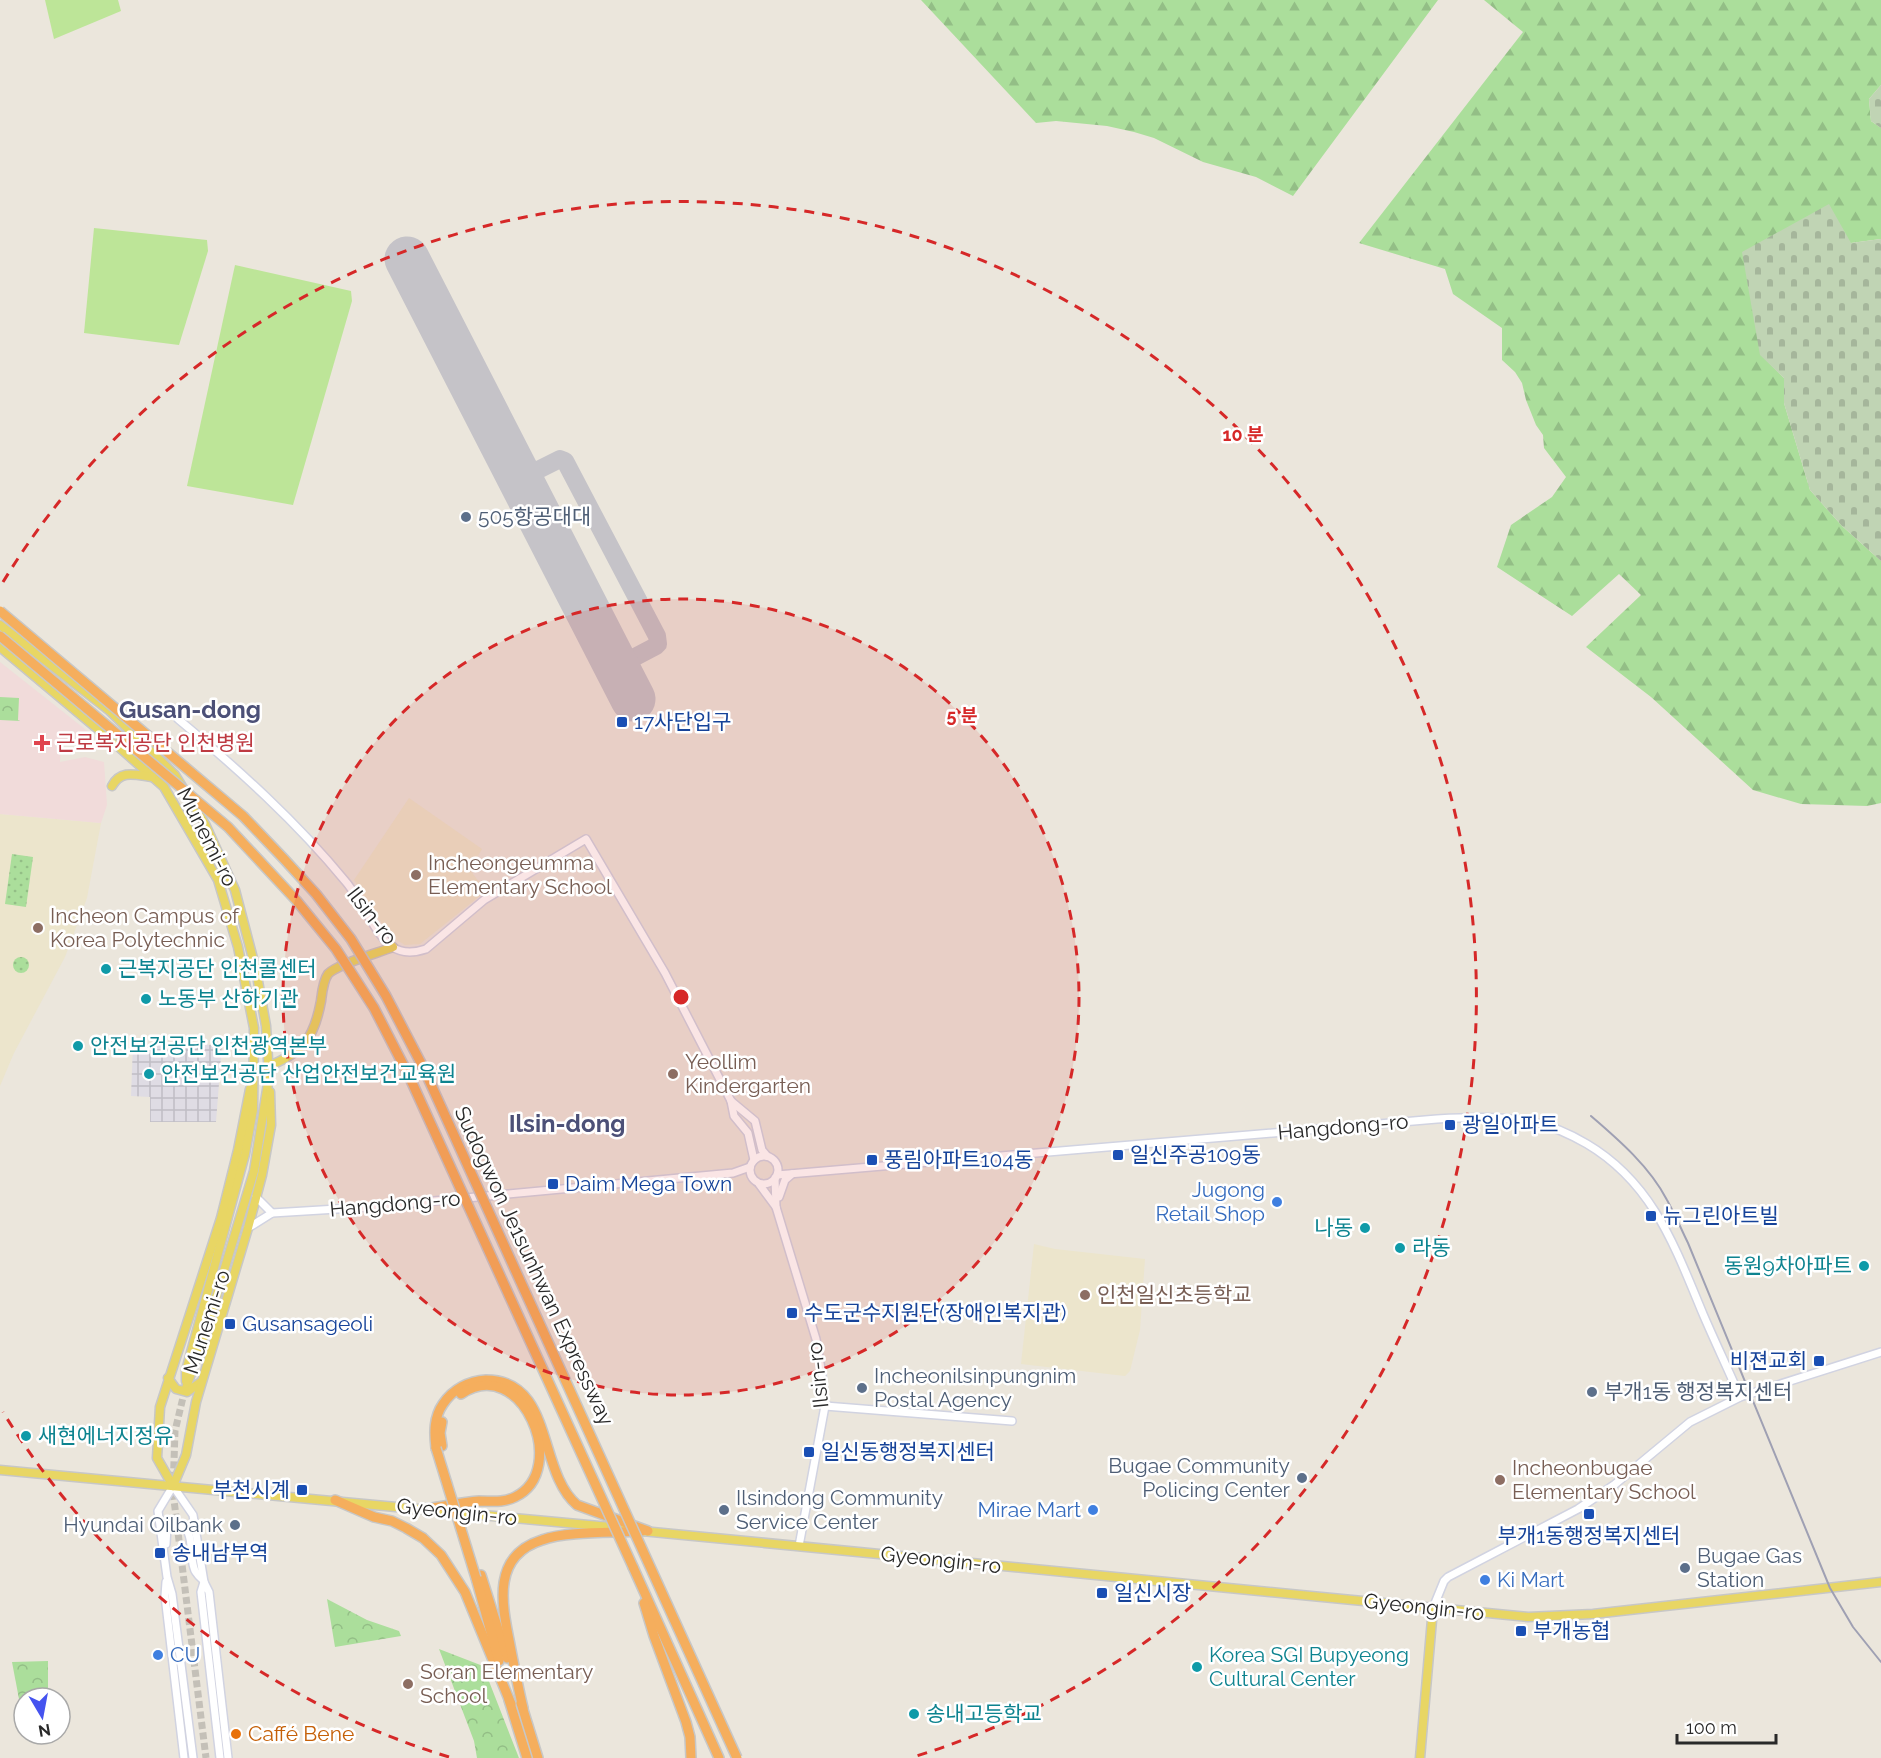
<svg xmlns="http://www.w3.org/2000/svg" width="1881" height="1758" viewBox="0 0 1881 1758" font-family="Raleway,'Noto Sans KR',sans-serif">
<defs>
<pattern id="industrial-grid" width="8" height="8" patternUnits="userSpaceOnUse" patternTransform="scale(1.5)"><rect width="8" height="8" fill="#dfdce4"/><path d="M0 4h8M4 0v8" fill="none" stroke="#bfbdc4"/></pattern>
<pattern id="grass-dots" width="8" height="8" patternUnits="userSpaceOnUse" patternTransform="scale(1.5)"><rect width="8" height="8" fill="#abde9b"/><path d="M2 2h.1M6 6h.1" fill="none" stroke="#93be86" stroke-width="1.8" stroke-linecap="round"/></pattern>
<pattern id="forest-firs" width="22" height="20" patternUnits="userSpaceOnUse" patternTransform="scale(1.5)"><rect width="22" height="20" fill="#abde9b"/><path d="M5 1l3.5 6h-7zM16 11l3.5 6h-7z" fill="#93be86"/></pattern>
<pattern id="cemetery-stones" width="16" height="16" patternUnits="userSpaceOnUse" patternTransform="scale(1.5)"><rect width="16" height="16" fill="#c0d4b4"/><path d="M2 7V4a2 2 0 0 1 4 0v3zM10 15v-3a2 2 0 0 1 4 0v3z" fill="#a5b69b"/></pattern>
<pattern id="park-crowns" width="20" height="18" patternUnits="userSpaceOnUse" patternTransform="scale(1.5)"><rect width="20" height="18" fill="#abde9b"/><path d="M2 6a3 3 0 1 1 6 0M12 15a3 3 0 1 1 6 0" fill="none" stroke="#93be86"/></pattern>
</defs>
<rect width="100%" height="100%" fill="#ebe6dc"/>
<path fill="url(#industrial-grid)" d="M133,1044L222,1045L216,1122H150V1097L131,1096Z"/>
<g fill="#ece5cc">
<path d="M409,798L482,849L470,870L486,891L420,944L405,945L390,936L354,880Z"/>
<path d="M0,814L101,823L87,898L65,957L14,1053L0,1086Z"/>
<path d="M1034,1244L1055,1249L1145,1259L1140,1330L1130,1371L1125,1376L1021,1364Z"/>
</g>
<path fill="#f1dbda" d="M0,662L100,741L95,739L61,747L60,762L85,757L104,762L107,805L101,823L0,814Z"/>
<g fill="url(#grass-dots)">
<path d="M12,854L33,857L26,907L5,904Z"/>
<circle cx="21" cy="965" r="8"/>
</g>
<g fill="url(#forest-firs)">
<path d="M921,0H1438L1293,196L1256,177L1203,162L1154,138L1134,132L1107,126L1056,121L1036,123Z"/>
<path d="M1484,0H1881V85L1869,99L1871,121L1881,128V239L1851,243L1760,354L1784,378V403L1810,490L1842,526L1881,561V803L1867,806L1801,804L1753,790L1651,697L1586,647L1641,595L1619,574L1572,616L1497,567L1511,525L1552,497L1566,477L1544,448L1543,435L1536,425L1526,400L1522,383L1515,372L1502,360V328L1453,294L1445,269L1359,243L1523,32Z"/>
</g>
<g fill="url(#cemetery-stones)">
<path d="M1881,85V128L1871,121L1869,99Z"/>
<path d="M1829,204L1851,243L1881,239V561L1842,526L1810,490L1784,403V378L1760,355L1742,252Z"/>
</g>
<g fill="url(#park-crowns)">
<path d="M0,697L19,698L18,720L20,721L0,720Z"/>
<path d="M327,1599L367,1620L399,1631L401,1636L335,1647Z"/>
<path d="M439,1649L483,1666L519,1758H477L474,1741Z"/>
<path d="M48,1661V1698L19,1699L12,1662Z"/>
</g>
<g fill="#bde598">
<path d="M45,0H118L121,11L54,39Z"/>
<path d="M94,228L207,240L208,251L179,345L84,333Z"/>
<path d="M235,265L351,291L352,301L293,505L187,486Z"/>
</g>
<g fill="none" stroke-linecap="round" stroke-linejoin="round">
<path stroke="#c5c3c8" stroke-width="18" d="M520,479L560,459L565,461L657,636L658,644L656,646L616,667"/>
<path stroke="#c5c3c8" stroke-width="45" d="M407,259L633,699"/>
<path stroke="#c4c0b8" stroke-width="7" stroke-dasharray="7 3.5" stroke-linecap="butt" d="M185,1389L175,1431L173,1492L206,1758"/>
<g stroke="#d1d3e1" stroke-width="10">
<g id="minor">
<path d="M178,719C238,769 296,821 346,882C359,897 377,936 391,946C402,954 414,953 426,949L484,900L586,839L665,973L731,1101L734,1116L748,1133L754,1160"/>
<path d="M731,1101L755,1121L762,1150L767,1156"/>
<circle cx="764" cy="1170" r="14"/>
<path d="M777,1175L1437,1119C1469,1117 1501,1116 1533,1122C1552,1126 1570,1134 1587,1144C1653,1183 1675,1247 1703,1314C1715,1342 1728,1369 1740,1397"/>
<path d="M775,1178L776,1207L816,1339L822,1375L825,1406L799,1546"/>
<path d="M759,1184L776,1207"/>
<path d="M256,1197L272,1213"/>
<path d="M779,1197L785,1180L792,1174"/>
<path d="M248,1228L272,1213L370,1207L733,1173L750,1167"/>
<path d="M825,1406L1012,1421"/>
<path d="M166,1544L167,1527L175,1522C197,1529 188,1550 194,1568C195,1573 200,1577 203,1580"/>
<path d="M166,1582L165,1596L184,1758"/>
<path d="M204,1582L201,1592L220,1758"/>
<path d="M1433,1608L1444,1581L1448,1577L1578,1509L1614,1485L1690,1422L1740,1397L1881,1352"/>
<path d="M193,1758L172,1594L167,1577L158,1511L173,1486L193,1515L204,1582L209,1592L228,1758"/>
</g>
</g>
<g stroke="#c7c7c7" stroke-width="11">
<g id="major">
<path d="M0,625L110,711L175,775L205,824L235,890L256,970L266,1026L269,1077L254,1171L207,1327L186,1388"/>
<path d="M0,647L111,740L164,787L218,880L238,947L254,1028L253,1110L245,1154L186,1371V1381"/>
<path d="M112,786C121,769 136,775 152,777"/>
<path d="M269,1066C303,1052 314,1039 321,1001C322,993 323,981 328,974C337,964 378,953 393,947"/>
<path d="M168,1378L176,1389L187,1392L201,1382"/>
<path d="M0,1470L621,1528"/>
<path d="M173,1486L157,1458L160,1407L221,1218L238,1150L250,1089"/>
<path d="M173,1486L186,1455L196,1402L248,1228L262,1175L271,1125L270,1092"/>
<path d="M642,1531L1528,1617L1593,1614L1881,1582"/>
<path d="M1420,1758L1433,1608"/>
</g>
</g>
<g stroke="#c7c7c7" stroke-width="12">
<g id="highway">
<path d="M442,1422L440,1433L442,1446"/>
<path d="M436,1448C434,1432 434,1417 443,1404C453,1389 469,1381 486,1380C554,1380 537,1471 577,1505L648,1531"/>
<path d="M335,1500L374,1517L392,1521L406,1528L423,1538L441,1555L465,1592L511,1704"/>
<path d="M424,1509C442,1507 461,1502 479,1501C492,1501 503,1503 515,1497C571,1470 522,1353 461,1394"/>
<path d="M633,1567L719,1758"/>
<path d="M481,1575L507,1658"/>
<path d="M476,1578L499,1661"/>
<path d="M644,1603L654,1636L686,1722L690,1737L691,1758"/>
<path d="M509,1700L527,1758"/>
<path d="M521,1703L538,1758"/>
<path d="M523,1708C518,1687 514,1666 510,1645C502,1605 491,1556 542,1540C567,1531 614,1533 642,1531"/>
</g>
</g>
<use href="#minor" stroke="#fff" stroke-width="7"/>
<use href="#major" stroke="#e8d664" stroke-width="8"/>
<use href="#highway" stroke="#f5ae5d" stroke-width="9"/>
<path stroke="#9fa0b3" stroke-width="2" d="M1591,1116C1619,1140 1650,1167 1667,1200C1675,1214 1681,1229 1688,1243L1830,1588L1853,1627L1881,1662"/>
<g stroke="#c7c7c7" stroke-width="12" stroke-linecap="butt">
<g id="highway-bridge">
<path d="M0,611L243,816L284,859L316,894L351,939L386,996L423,1067L737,1758"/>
<path d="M0,636L228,827L296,900L336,949L374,1008L409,1076L633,1567"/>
<path d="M436,1448L476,1578"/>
</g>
</g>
<use href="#highway-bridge" stroke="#f5ae5d" stroke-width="9"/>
</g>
<circle cx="681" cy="997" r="398" fill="#d62828" fill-opacity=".12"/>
<g fill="none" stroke="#d62828" stroke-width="3" stroke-dasharray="10 8">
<circle cx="681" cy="997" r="398"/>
<path d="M449 1757A795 795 0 0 1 3 1412M3 582A795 795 0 1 1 913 1757"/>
</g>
<g fill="#5c6f8a" stroke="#fff" stroke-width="2">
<circle cx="466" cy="517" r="6"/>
<circle cx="862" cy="1388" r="6"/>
<circle cx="1592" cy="1392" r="6"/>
<circle cx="1302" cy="1478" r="6"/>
<circle cx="724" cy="1510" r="6"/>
<circle cx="235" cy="1525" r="6"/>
<circle cx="1685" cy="1568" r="6"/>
</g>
<g fill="#1a4fb4" stroke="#fff" stroke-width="2">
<rect x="616" y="716" width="12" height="12" rx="3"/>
<rect x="1444" y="1119" width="12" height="12" rx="3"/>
<rect x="1112" y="1149" width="12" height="12" rx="3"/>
<rect x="866" y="1154" width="12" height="12" rx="3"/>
<rect x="547" y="1178" width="12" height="12" rx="3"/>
<rect x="1645" y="1210" width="12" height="12" rx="3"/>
<rect x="786" y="1307" width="12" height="12" rx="3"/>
<rect x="224" y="1318" width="12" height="12" rx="3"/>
<rect x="1813" y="1355" width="12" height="12" rx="3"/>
<rect x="803" y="1446" width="12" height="12" rx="3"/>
<rect x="296" y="1484" width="12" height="12" rx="3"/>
<rect x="1583" y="1508" width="12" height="12" rx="3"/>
<rect x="154" y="1547" width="12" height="12" rx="3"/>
<rect x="1096" y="1587" width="12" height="12" rx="3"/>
<rect x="1515" y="1625" width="12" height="12" rx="3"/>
</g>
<path fill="#e0444e" stroke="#fff" stroke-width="2" d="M39 734h6v6h6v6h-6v6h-6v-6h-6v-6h6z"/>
<g fill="#8d6e63" stroke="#fff" stroke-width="2">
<circle cx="416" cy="875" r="6"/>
<circle cx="38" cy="928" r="6"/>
<circle cx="673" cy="1074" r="6"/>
<circle cx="1085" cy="1295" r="6"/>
<circle cx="1500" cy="1480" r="6"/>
<circle cx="408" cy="1684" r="6"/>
</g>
<g fill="#0f9aa8" stroke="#fff" stroke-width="2">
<circle cx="106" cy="969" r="6"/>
<circle cx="146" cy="999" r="6"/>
<circle cx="78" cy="1046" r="6"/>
<circle cx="149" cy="1074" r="6"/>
<circle cx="1365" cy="1228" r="6"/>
<circle cx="1400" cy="1248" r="6"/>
<circle cx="1864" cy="1266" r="6"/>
<circle cx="26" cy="1436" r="6"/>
<circle cx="1197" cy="1667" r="6"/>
<circle cx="914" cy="1714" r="6"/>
</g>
<g fill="#3f7fe0" stroke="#fff" stroke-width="2">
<circle cx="1277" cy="1202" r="6"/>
<circle cx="1093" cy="1510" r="6"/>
<circle cx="1485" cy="1580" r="6"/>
<circle cx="158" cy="1655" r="6"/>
</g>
<circle fill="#e8710a" stroke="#fff" stroke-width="2" cx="236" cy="1734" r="6"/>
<g text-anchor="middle" stroke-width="5" stroke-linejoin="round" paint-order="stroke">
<g font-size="21" fill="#4e5e75" stroke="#fff" text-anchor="start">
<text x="478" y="524">505항공대대</text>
<text x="874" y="1383">Incheonilsinpungnim<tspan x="874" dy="24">Postal Agency</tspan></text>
<text x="1604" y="1399">부개1동 행정복지센터</text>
<text x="1290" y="1473" text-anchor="end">Bugae Community<tspan x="1290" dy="24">Policing Center</tspan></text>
<text x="736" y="1505">Ilsindong Community<tspan x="736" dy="24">Service Center</tspan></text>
<text x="223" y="1532" text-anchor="end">Hyundai Oilbank</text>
<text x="1697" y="1563">Bugae Gas<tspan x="1697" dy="24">Station</tspan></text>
</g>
<g font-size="21" fill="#164399" stroke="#fff" text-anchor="start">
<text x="634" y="729">17사단입구</text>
<text x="1462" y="1132">광일아파트</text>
<text x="1130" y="1162">일신주공109동</text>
<text x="884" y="1167">풍림아파트104동</text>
<text x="565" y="1191">Daim Mega Town</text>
<text x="1663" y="1223">뉴그린아트빌</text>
<text x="804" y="1320">수도군수지원단(장애인복지관)</text>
<text x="242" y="1331">Gusansageoli</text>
<text x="1807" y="1368" text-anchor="end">비젼교회</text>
<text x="821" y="1459">일신동행정복지센터</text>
<text x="290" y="1497" text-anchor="end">부천시계</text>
<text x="1589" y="1543" text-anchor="middle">부개1동행정복지센터</text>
<text x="172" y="1560">송내남부역</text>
<text x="1114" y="1600">일신시장</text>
<text x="1533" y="1638">부개농협</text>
</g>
<g font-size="21" fill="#be3a42" stroke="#fff" text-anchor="start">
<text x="56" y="750">근로복지공단 인천병원</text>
</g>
<g font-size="21" fill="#292929" stroke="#fff">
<text transform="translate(207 837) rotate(63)" y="7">Munemi-ro</text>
<text transform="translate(372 916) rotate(52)" y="7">Ilsin-ro</text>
<text transform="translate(1343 1127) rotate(-5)" y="7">Hangdong-ro</text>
<text transform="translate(395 1204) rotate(-5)" y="7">Hangdong-ro</text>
<text transform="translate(534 1266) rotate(65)" y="7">Sudogwon Je1sunhwan Expressway</text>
<text transform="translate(207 1322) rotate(-72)" y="7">Munemi-ro</text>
<text transform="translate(818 1375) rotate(-96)" y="7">Ilsin-ro</text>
<text transform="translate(457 1512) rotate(6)" y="7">Gyeongin-ro</text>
<text transform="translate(941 1560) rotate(6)" y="7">Gyeongin-ro</text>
<text transform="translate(1424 1607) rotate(6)" y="7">Gyeongin-ro</text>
</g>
<g font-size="21" fill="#785e54" stroke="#fff" text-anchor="start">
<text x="428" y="870">Incheongeumma<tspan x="428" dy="24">Elementary School</tspan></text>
<text x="50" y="923">Incheon Campus of<tspan x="50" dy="24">Korea Polytechnic</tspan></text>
<text x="685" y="1069">Yeollim<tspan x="685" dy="24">Kindergarten</tspan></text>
<text x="1097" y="1302">인천일신초등학교</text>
<text x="1512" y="1475">Incheonbugae<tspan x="1512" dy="24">Elementary School</tspan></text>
<text x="420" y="1679">Soran Elementary<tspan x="420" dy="24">School</tspan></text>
</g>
<g font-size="21" fill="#0d838f" stroke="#fff" text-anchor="start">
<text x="118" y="976">근복지공단 인천콜센터</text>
<text x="158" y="1006">노동부 산하기관</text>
<text x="90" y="1053">안전보건공단 인천광역본부</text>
<text x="161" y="1081">안전보건공단 산업안전보건교육원</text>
<text x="1353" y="1235" text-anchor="end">나동</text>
<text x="1412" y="1255">라동</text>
<text x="1852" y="1273" text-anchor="end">동원9차아파트</text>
<text x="38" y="1443">새현에너지정유</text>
<text x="1209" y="1662">Korea SGI Bupyeong<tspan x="1209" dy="24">Cultural Center</tspan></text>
<text x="926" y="1721">송내고등학교</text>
</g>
<g font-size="21" fill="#366cbe" stroke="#fff" text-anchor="end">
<text x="1265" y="1197">Jugong<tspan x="1265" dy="24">Retail Shop</tspan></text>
<text x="1081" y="1517">Mirae Mart</text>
<text x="1497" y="1587" text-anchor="start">Ki Mart</text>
<text x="170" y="1662" text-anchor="start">CU</text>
</g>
<g font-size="21" fill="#c56008" stroke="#fff" text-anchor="start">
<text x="248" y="1741">Caffé Bene</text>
</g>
<g font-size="24" font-weight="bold" fill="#4c5077" stroke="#fff">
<text x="190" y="718">Gusan-dong</text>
<text x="567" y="1132">Ilsin-dong</text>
</g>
</g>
<circle cx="681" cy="997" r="9" fill="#d62828" stroke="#fff" stroke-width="3"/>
<g font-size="18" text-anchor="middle" font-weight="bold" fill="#d62828" stroke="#fff" stroke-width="5" stroke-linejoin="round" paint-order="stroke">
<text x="1243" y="441">10 분</text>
<text x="962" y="722">5 분</text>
</g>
<g transform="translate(42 1716) rotate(170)"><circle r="28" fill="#ffffff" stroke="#a9a9a9" stroke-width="1.5"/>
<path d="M0-4.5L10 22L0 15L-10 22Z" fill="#4553ef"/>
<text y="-9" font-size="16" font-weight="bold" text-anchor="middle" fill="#292929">N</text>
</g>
<path d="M1677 1734v9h99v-9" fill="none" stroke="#292929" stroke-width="3"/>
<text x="1686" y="1734" font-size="18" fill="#292929" stroke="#ffffff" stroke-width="4.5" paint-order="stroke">100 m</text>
</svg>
